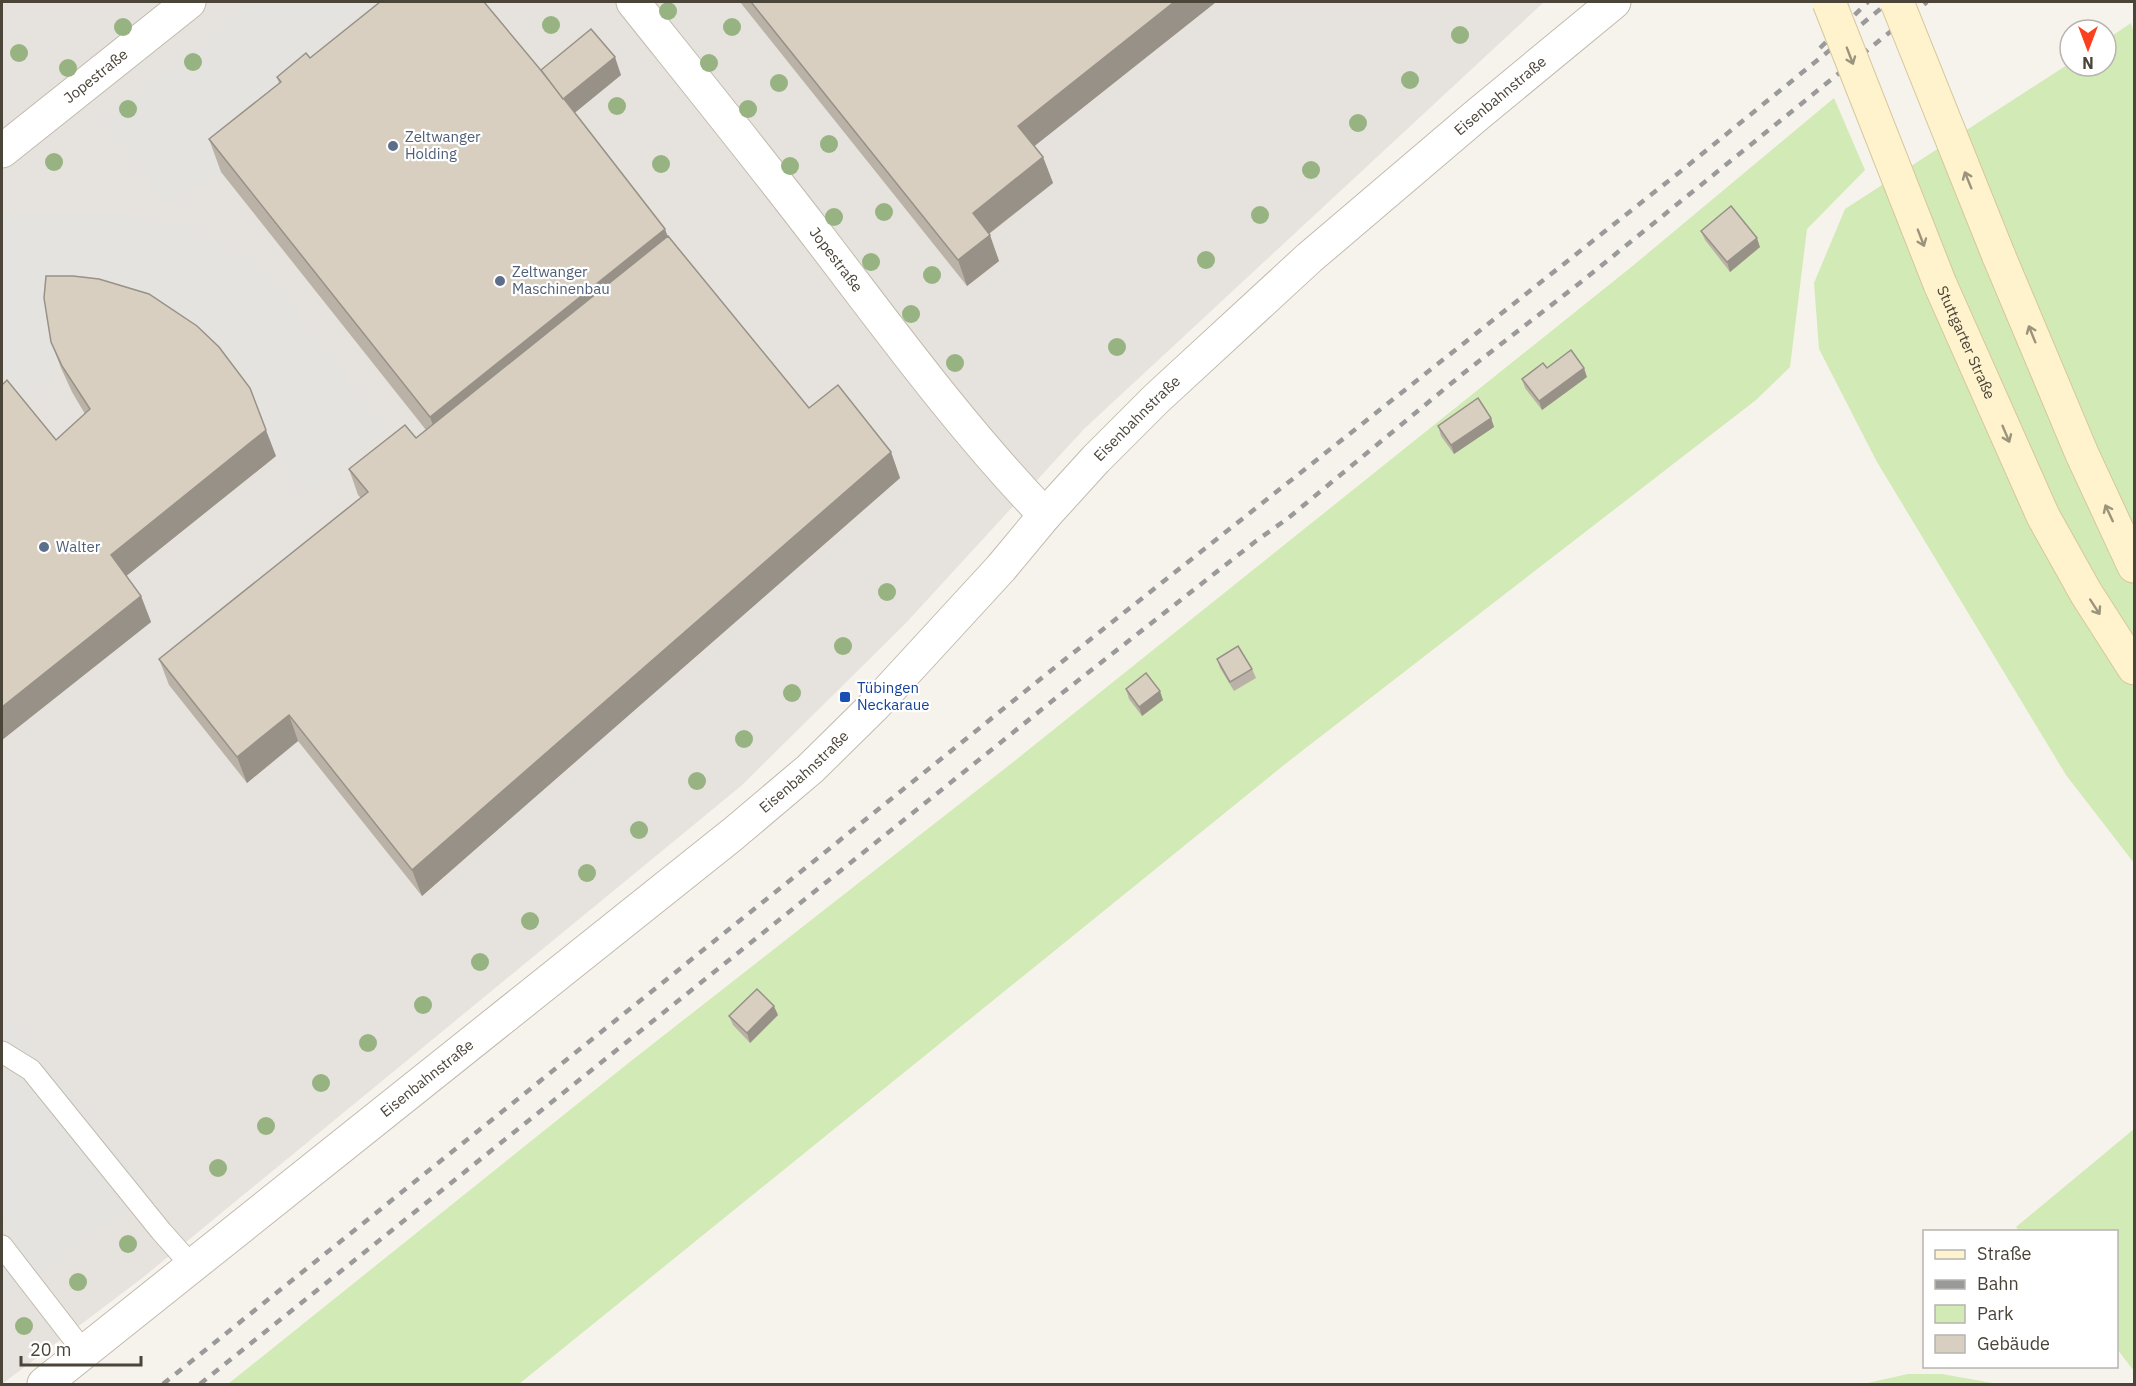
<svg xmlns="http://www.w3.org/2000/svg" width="2136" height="1386" viewBox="0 0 2136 1386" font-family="'IBM Plex Sans',sans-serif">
<rect width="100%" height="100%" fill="#f6f3ec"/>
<path fill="#e6e2dd" d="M2,2H1544L1084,429L905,624L741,786L141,1279L2,1384Z"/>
<g fill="#d2eab5">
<path d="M2131,23L2134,33V863L2066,775L1877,462L1819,349L1814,283L1845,209L2070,63V66H2106V40Z"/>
<path d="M1834,98L1865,170L1807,229L1790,367L1756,400L1289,761L519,1384H228L631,1061L1012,763L1635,264Z"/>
<path d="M2134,1129V1371L2117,1349L2116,1232H2020L2016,1227Z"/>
<path d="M1908,1374H1942L1998,1384H1863Z"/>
</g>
<g fill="#e5e3e0">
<path d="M253,2H434L221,172L169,206L104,121Z"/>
<path d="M97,213L174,222L246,259L291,304L385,432L305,495L276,456L259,414L54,324L61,368L2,418V216Z"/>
<path d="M13,1021L149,1191L2,1301V1246L16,1233L2,1215V1030Z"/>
</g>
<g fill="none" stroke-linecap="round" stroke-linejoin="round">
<g stroke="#c2bbae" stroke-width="23">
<g id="service">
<path d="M2,1052L31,1070L161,1231L192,1266"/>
<path d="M2,1246L84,1352"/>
</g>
</g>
<g stroke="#c2bbae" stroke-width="35">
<g id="minor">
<path id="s1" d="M633,2C696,81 760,160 821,240C893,334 963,430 1045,515"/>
<path id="s2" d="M2,151L189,2"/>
<path id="s3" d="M44,1384L733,834L810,769L875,705L1001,568L1045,515L1096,459L1156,399L1309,258L1477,115L1614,2"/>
</g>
</g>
<g stroke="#d6c79b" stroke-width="35">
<g id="secondary">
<path d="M1998,254L2082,454L2134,566"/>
<path id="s4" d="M1940,284L2043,516L2086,593L2134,668"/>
</g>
</g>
<use href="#service" stroke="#fff" stroke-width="21"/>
<use href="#minor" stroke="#fff" stroke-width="33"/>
<use href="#secondary" stroke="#fff3cd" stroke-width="33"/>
<g stroke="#9a9a9a" stroke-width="4.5" stroke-dasharray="8 8" stroke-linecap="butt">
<path d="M1820,48L1868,2"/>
<path d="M163,1384L1053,669L1681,171L1889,2"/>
<path d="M200,1384L1066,690L1256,541L1287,519L1465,372L1581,282L1927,2"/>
</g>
<g stroke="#d6c79b" stroke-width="35" stroke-linecap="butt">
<g id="secondary-bridge">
<path d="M1829,2L1940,284"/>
<path d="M1897,2L1998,254"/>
</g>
</g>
<use href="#secondary-bridge" stroke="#fff3cd" stroke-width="33"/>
</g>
<g fill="#97b381">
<circle cx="668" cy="11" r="9"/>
<circle cx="551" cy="25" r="9"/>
<circle cx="123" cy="27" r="9"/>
<circle cx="732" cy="27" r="9"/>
<circle cx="1460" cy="35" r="9"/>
<circle cx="19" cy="53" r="9"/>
<circle cx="193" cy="62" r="9"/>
<circle cx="709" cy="63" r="9"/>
<circle cx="68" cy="68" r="9"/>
<circle cx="1410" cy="80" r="9"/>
<circle cx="779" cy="83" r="9"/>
<circle cx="617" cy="106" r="9"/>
<circle cx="128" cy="109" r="9"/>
<circle cx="748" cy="109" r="9"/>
<circle cx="1358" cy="123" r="9"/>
<circle cx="829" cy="144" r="9"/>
<circle cx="54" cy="162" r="9"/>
<circle cx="661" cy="164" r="9"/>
<circle cx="790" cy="166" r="9"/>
<circle cx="1311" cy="170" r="9"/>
<circle cx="884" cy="212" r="9"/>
<circle cx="1260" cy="215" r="9"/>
<circle cx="834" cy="217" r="9"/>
<circle cx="1206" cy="260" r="9"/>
<circle cx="871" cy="262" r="9"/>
<circle cx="932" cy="275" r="9"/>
<circle cx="911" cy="314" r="9"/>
<circle cx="1117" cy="347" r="9"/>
<circle cx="955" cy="363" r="9"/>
<circle cx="887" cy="592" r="9"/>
<circle cx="843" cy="646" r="9"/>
<circle cx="792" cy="693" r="9"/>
<circle cx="744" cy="739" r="9"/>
<circle cx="697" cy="781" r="9"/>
<circle cx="639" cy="830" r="9"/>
<circle cx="587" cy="873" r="9"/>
<circle cx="530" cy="921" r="9"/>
<circle cx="480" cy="962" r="9"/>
<circle cx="423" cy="1005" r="9"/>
<circle cx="368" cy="1043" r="9"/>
<circle cx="321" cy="1083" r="9"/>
<circle cx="266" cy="1126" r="9"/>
<circle cx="218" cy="1168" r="9"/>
<circle cx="128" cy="1244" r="9"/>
<circle cx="78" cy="1282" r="9"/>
<circle cx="24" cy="1326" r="9"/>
</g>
<g fill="#bab2a6">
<path d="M740,2H1216L1034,146L1043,157L1053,183L989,234L999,261L967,286Z"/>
<path d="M310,58L621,75L574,113L668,236L809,408L891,452L900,478L422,896L298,741L247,783L169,685L159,659L361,498L358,495L349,469L416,438L426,430L221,172L209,139L279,83L277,77Z"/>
<path d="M1701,231L1760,247L1730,272L1705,240Z"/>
<path d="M51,342L276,456L126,576L141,596L151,622L2,740V385L56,440L85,414L72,392L61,368Z"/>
<path d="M1547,368L1587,377L1542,410L1525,388L1522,379Z"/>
<path d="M1491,418L1494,427L1454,454L1441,436L1438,426Z"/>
<path d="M1217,659L1252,669L1256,678L1234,691L1220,668Z"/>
<path d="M1126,689L1163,700L1142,716L1129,699Z"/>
<path d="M778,1015L750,1043L733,1025L729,1016Z"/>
</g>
<g fill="#979187">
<path d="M1174,2H1216L1027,152L1018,126Z"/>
<path d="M615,57L621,75L566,120L559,102Z"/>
<path d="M1043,157L1053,183L982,239L973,213Z"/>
<path d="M665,229L677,262L442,450L430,417Z"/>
<path d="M990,235L999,261L967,286L958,260Z"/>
<path d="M1757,238L1760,247L1730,272L1727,262Z"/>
<path d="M1584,368L1587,377L1542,410L1539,401Z"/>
<path d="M1491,418L1494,427L1454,454L1451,445Z"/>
<path d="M266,430L276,456L120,581L111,555Z"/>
<path d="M891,452L900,478L422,896L412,870Z"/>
<path d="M141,596L151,622L2,740V707Z"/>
<path d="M1160,691L1163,700L1142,716L1139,707Z"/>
<path d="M289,715L298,741L247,783L237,757Z"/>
<path d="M774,1006L778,1015L750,1043L747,1033Z"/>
</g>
<g fill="#d8cfc1" stroke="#979187" stroke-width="1.5">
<path d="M380,2H484L554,86L665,229L430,417L209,139L281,82L277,77L306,53L310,58Z"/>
<path d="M751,2H1174L1018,126L1043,157L973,213L990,235L958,260Z"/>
<path d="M591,29L615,57L563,99L541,70Z"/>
<path d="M1731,206L1757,238L1727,262L1701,231Z"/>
<path d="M668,236L809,408L838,385L891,452L412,870L289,715L237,757L159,659L368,492L349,469L405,425L416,438Z"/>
<path d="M46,276H73L99,279L149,294L197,326L219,347L250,388L266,430L111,555L141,596L2,707V385L7,380L56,440L90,409L62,366L51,342L44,298Z"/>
<path d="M1571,350L1584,368L1539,401L1522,379L1543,363L1547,368Z"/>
<path d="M1478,398L1491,418L1451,445L1438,426Z"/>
<path d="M1238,646L1252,669L1230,682L1217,659Z"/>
<path d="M1146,673L1160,691L1139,707L1126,689Z"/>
<path d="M757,989L774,1006L747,1033L729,1016Z"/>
</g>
<defs><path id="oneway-shaft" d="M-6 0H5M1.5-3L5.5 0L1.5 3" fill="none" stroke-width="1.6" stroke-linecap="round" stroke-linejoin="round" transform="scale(1.5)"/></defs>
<g stroke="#9c937c">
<use href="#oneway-shaft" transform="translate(1850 56) rotate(69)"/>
<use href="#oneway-shaft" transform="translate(1968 180) rotate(-112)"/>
<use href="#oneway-shaft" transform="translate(1921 238) rotate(69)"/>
<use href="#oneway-shaft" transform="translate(2032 334) rotate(-112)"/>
<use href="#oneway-shaft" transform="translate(2006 434) rotate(67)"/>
<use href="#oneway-shaft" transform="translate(2109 513) rotate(-115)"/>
<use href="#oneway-shaft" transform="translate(2095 607) rotate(57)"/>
</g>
<g fill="#5c6f8a" stroke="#fff" stroke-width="2">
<circle cx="393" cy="146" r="6"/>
<circle cx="500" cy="281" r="6"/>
<circle cx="44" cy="547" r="6"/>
</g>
<rect fill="#1a4fb4" stroke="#fff" stroke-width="2" x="839" y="691" width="12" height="12" rx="3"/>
<g text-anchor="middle" stroke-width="4.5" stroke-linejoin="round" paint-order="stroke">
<g font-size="15" fill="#4b4439" stroke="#fff">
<text dy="5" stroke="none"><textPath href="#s2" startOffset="120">Jopestraße</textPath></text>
<text dy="5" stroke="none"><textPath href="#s3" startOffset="1948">Eisenbahnstraße</textPath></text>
<text dy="5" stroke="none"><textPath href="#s1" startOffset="328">Jopestraße</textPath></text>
<text dy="5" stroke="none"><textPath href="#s4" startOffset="64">Stuttgarter Straße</textPath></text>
<text dy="5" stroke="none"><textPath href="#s3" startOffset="1462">Eisenbahnstraße</textPath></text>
<text dy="5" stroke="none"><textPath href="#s3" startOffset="976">Eisenbahnstraße</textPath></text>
<text dy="5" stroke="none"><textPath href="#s3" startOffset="490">Eisenbahnstraße</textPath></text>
</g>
<g font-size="15" fill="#4e5e75" stroke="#fff" text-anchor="start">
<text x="405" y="142">Zeltwanger<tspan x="405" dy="17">Holding</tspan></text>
<text x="512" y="277">Zeltwanger<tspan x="512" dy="17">Maschinenbau</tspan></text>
<text x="56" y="552">Walter</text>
</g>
<g font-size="15" fill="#164399" stroke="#fff" text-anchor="start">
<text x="857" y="693">Tübingen<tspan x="857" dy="17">Neckaraue</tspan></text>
</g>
</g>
<rect width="2136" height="1386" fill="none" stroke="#4b4439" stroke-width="6"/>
<rect x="1923" y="1230" width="195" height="138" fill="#ffffff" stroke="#b7b4b0" stroke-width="1.5"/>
<rect x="1935" y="1250" width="30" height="9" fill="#fff3cd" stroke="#b7b4b0" stroke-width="1.5"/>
<text x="1977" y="1260" font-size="18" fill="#4b4439">Straße</text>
<rect x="1935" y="1280" width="30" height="9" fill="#9a9a9a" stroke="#b7b4b0" stroke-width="1.5"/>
<text x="1977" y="1290" font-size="18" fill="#4b4439">Bahn</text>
<rect x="1935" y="1305" width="30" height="18" fill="#d2eab5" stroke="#b7b4b0" stroke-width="1.5"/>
<text x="1977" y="1320" font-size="18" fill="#4b4439">Park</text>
<rect x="1935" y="1335" width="30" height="18" fill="#d8cfc1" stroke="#b7b4b0" stroke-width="1.5"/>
<text x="1977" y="1350" font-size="18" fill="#4b4439">Gebäude</text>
<g transform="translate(2088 48) rotate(180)"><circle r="28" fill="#ffffff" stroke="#b7b4b0" stroke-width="1.5"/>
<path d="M0-4.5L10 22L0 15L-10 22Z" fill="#fc3f1d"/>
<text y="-9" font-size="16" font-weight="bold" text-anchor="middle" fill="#4b4439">N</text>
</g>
<path d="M21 1356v9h120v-9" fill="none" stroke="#4b4439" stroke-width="3"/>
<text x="30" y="1356" font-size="18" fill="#4b4439" stroke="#ffffff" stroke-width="4.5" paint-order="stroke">20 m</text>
</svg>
